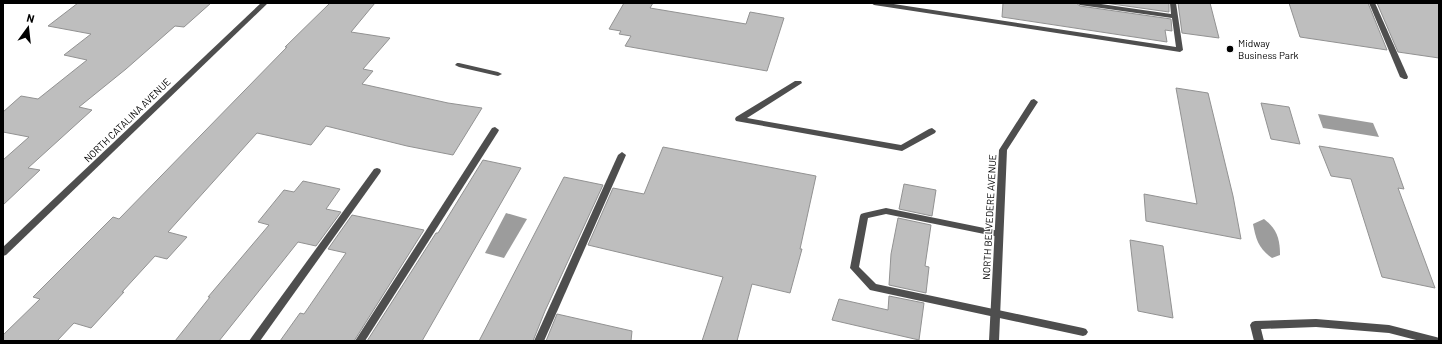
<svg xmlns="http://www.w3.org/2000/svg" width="1442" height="344" viewBox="0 0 1442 344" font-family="Barlow,sans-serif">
<rect width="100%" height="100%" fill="#fff"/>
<g fill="#9c9c9c">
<path d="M1318,114L1373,123L1379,137L1323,128Z"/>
<path d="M506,213L527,219L504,258L485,253Z"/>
<path d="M1264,219C1277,229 1280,239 1280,255L1272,258C1259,249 1256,240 1253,224Z"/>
</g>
<g fill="#bebebe" stroke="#929292">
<path d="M78,3H211L184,27L175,26L126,69L79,107L92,110L28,168L40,170L3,205V160L29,137L3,132V112L21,96L38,99L87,60L64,55L91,34L48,26Z"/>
<path d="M330,3H375L351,32L390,38L363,69L373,71L362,84L448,103L482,108L453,155L407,146L326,126L311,145L257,133L168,232L187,237L167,259L155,256L122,292H124L91,328L74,323L57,341H3V335L40,299L33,297L113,217L119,219L287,47H285Z"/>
<path d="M624,3H653L650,8L746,24L750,12L784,18L767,71L625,46L631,36L619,34L621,31L609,29Z"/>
<path d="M1003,3H1076L1080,6L1171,19L1172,31L1165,30L1167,42L1002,17Z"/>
<path d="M1105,3H1169V12Z"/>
<path d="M1178,3H1210L1219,38L1182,33Z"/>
<path d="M1289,3H1368L1387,50L1300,37Z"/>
<path d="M1377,3H1439V58L1398,52Z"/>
<path d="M1176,88L1208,93L1233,196L1241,239L1146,221L1144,194L1197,204Z"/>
<path d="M1261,103L1289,107L1300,144L1271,139Z"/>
<path d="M1319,146L1393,158L1404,189L1398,188L1435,288L1382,277L1351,179L1331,176Z"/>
<path d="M663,147L816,176L800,249H802L790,293L752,284L737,341H702L723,277L588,245L613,188L644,194Z"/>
<path d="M483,160L521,168L422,341H367L436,233H438Z"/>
<path d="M564,177L603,185L545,311L533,341H479Z"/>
<path d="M303,181L340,189L326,209L341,212L316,246L298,242L219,341H175L210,297H208L269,225L258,222L284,190L294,192Z"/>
<path d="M904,184L936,190L932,216L899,209Z"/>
<path d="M352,215L424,230L354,341H280L300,313L304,314L346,253L328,249Z"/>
<path d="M898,218L931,225L925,266L929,267L926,293L889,285L891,254Z"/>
<path d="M1130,240L1163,246L1173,318L1138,311Z"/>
<path d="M889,296L924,303L919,340L832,320L839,299L888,310Z"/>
<path d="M557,314L632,331L631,341H546Z"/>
</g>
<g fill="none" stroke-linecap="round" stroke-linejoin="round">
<g fill="#4e4e4e" fill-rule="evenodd">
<path d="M871,3H887L1176,47L1172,18L1080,5L1077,3H1094L1171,14L1170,3H1176L1183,50L1180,52L874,5Z"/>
<path d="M1369,3H1375L1408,77L1407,79H1404L1400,77Z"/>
<path d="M457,63H459L498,72L502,74L498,76L459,67L455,65Z"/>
<path d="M795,81H801L802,83L747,118L901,145L929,129L932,128L936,131L935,133L902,151L736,121L735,119L736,117Z"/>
<path d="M495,127L499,130L498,132L365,341H355L492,128Z"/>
<path d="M622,152L626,155L544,341H534L618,155Z"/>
<path d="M377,168L380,169L381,171L380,173L260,341H249L374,169Z"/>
<path d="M886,208L999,231L1002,232L1003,234L1002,236L999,237L886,214L868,218L859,267L876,284L1083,328L1086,329L1088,332L1086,335L1083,336L870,290L850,268L860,216L861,214L864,213Z"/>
<path d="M1316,319L1389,325L1436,337L1439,338V341H1420L1389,333L1316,327L1261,329L1264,341H1254L1250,325L1252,322L1255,321Z"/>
</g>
<g fill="#4e4e4e" fill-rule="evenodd">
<path d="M261,3H268L6,255L3,256V247Z"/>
<path d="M1034,99L1038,102L1007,150L999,341H989L999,150L1031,100Z"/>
</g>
</g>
<circle fill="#000" stroke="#fff" stroke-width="1.5" cx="1230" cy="49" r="4"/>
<g text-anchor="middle" stroke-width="3" stroke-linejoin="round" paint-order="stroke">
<g font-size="10" fill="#000" stroke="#fff" text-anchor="start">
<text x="1238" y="47">Midway<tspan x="1238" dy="12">Business Park</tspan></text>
</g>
<g font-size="10" fill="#000" stroke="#fff">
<text transform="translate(127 120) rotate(-44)" y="4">NORTH CATALINA AVENUE</text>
<text transform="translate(989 217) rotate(-87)" y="4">NORTH BELVEDERE AVENUE</text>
</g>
</g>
<rect width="1442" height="344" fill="none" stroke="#000000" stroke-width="8"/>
<g transform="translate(28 28) rotate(15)" stroke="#ffffff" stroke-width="3" paint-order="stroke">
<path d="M0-3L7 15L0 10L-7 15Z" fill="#000000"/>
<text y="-6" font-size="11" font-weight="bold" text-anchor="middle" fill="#000000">N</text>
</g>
</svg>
